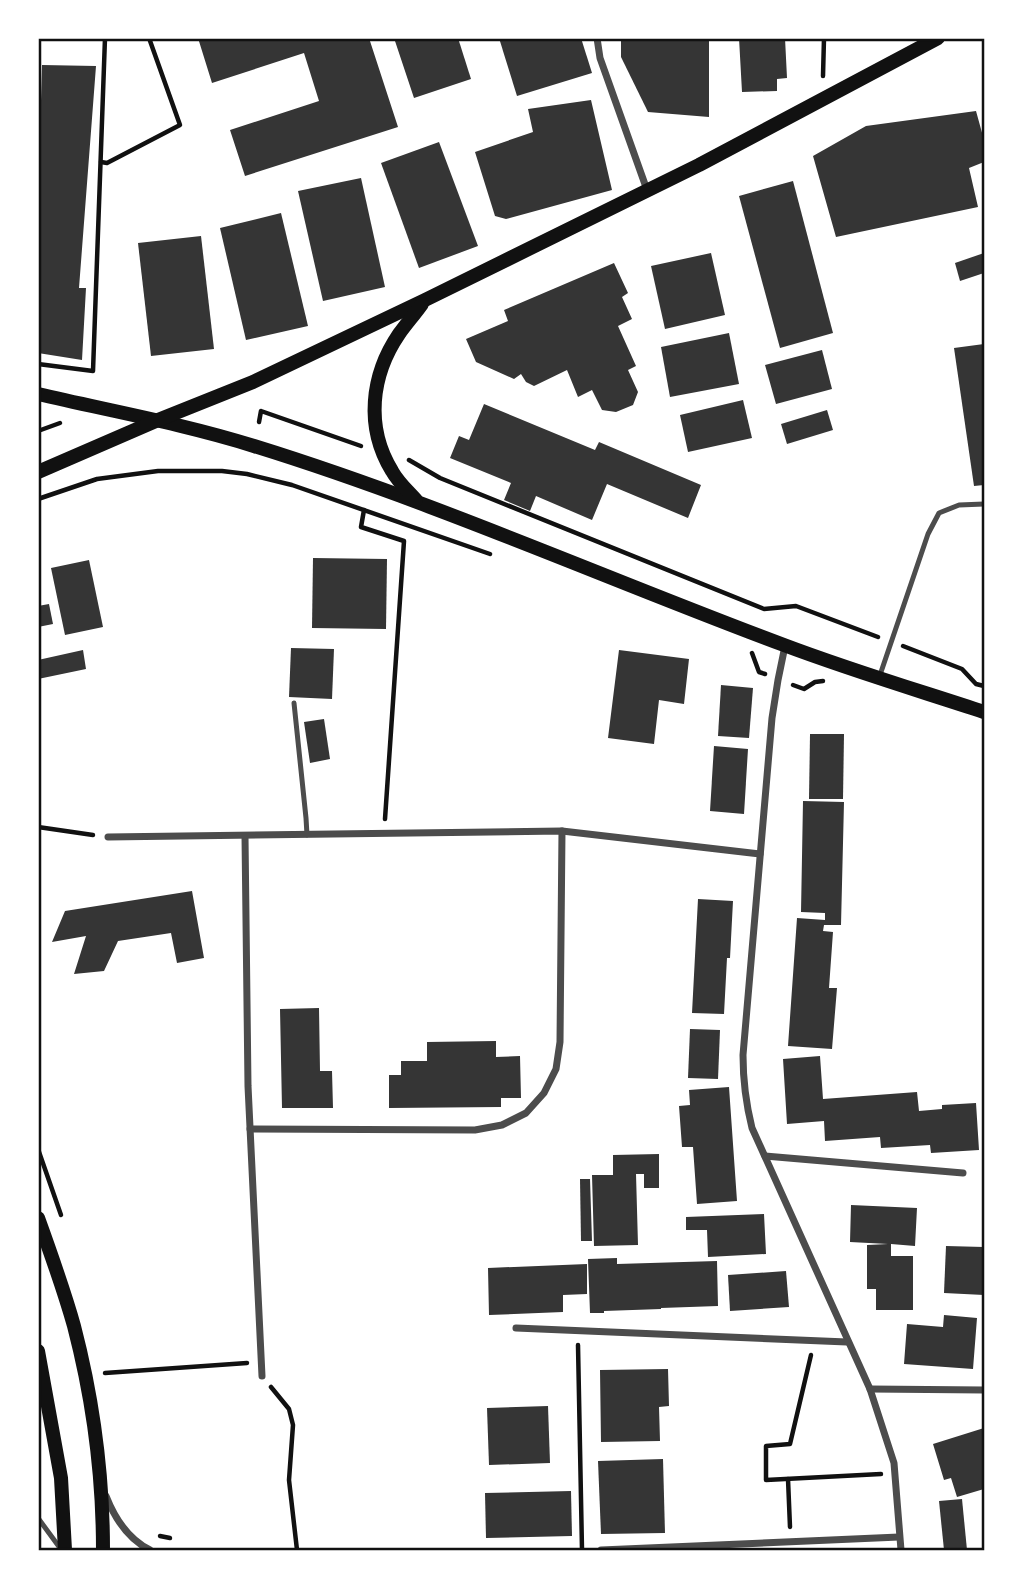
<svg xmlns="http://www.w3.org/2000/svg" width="1023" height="1589" viewBox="0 0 1023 1589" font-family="Montserrat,sans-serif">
<rect width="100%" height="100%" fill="#fff"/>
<g fill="#353535">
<path d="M198,38H369L398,127L245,176L230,130L319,101L304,53L212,83Z"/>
<path d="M394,38H458L471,79L414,98Z"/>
<path d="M499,38H581L592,73L517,96Z"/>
<path d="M621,38H709V117L648,112L621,57Z"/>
<path d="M739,38H785L787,78L777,79V91L742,92Z"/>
<path d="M42,65L96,66L79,288H86L82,360L38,353V206Z"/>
<path d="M591,100L612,190L506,219L495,216L475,152L533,132L528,109Z"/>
<path d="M976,111L984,140V162L969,168L978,207L836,237L813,156L866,126Z"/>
<path d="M439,142L478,246L419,268L381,163Z"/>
<path d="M361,178L385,287L323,301L298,191Z"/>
<path d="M793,181L833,333L780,348L739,196Z"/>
<path d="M281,213L308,326L246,340L220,228Z"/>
<path d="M201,236L214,349L151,356L138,243Z"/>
<path d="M711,253L725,315L665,329L651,266Z"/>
<path d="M984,253V273L960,281L955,263Z"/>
<path d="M614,263L628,293L622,297L632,319L618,326L636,366L628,370L638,392L633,405L616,412L602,410L592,390L578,397L567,370L534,386L526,382L521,374L514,379L476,362L466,339L508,321L504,310Z"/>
<path d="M729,333L739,384L670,397L661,347Z"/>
<path d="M984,344V485L974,486L954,348Z"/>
<path d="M822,350L832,389L776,404L765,365Z"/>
<path d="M743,400L752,438L688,452L680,415Z"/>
<path d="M484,404L595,450L599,442L701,485L688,518L607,484L592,520L536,496L530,511L504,500L511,483L450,458L459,436L469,440Z"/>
<path d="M827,410L833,430L787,444L781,424Z"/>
<path d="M313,558L387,559L386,629L312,628Z"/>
<path d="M89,560L103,627L65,635L51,568Z"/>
<path d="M49,604L53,624L38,627V606Z"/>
<path d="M291,648L334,649L332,699L289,697Z"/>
<path d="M83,650L86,669L38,679V660Z"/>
<path d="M619,650L689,659L684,704L659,700L654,744L608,738Z"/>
<path d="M721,685L753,688L749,738L718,736Z"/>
<path d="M324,719L330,759L310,763L304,722Z"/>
<path d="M810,734H844L843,799H809Z"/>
<path d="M714,746L748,749L744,814L710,811Z"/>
<path d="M803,801L844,802L841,925H824L823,931L833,932L829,988H837L832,1049L788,1046L797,918L825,920V913L801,912Z"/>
<path d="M192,891L204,958L177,963L171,933L118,941L104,971L74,974L86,936L52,942L65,911Z"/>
<path d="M698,899L733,901L730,958H727L724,1014L692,1013Z"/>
<path d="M319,1008L320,1071H332L333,1108H282L280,1009Z"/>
<path d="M690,1029L720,1030L718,1079L688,1078Z"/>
<path d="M496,1041V1057L520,1056L521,1098H501V1107L389,1108V1075H401V1061H427V1042Z"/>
<path d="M820,1056L823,1099L917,1092L919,1111L942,1109V1105L976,1103L979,1150L931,1153L930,1145L881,1148L880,1137L825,1141L824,1121L787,1124L783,1059Z"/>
<path d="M729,1087L737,1201L697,1204L693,1147H682L679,1106L690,1105L689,1090Z"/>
<path d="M659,1154V1188H644V1174H636L638,1245L594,1246L592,1175H613V1155Z"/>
<path d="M580,1179H590L592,1241H581Z"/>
<path d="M851,1205L917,1208L915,1246L891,1244V1256H913V1310H876V1289H867V1245L888,1244L850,1242Z"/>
<path d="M764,1214L766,1254L708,1257L707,1230H686V1217Z"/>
<path d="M946,1246L984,1247V1295L944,1293Z"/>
<path d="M617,1258V1264L717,1261L718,1306L661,1308V1309L604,1311V1313H590L588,1259Z"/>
<path d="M587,1264V1294L563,1295V1312L489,1315L488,1268Z"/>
<path d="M786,1271L789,1307L730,1311L728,1275Z"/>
<path d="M944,1315L977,1318L973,1369L904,1364L907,1324L943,1327Z"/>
<path d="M668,1369L669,1406L659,1407L660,1441L601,1442L600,1370Z"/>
<path d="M548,1406L550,1463L489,1465L487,1408Z"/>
<path d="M984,1428V1489L957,1497L951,1478L944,1480L933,1444Z"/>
<path d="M663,1459L665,1533L601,1534L598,1461Z"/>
<path d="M571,1491L572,1536L486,1538L485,1493Z"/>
<path d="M962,1499L967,1550H944L939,1501Z"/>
</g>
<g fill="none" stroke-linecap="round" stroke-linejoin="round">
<g stroke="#111" stroke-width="4.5">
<path d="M823,76L824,38"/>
<path d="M101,162L107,163L180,125L149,38"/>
<path d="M38,364L93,371L105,38"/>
<path d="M259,422L261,411L361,446"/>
<path d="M38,431L60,423"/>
<path d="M409,460L440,478L764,609L796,606L878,637"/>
<path d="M38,499L97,479L158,471H222L247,474L292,485L490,554"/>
<path d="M364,510L361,527L404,541L385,819"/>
<path d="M903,646L962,669L976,684L984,686"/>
<path d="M752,653L759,672L765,674"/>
<path d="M793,685L804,689L815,682L823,681"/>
<path d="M38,827L93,835"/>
<path d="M38,1149L61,1215"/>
<path d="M578,1345L582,1550"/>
<path d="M811,1355L790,1444L766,1446V1480L881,1474"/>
<path d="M105,1373L247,1363"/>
<path d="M271,1387L289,1409L293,1425L289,1480L297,1550"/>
<path d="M788,1479L790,1527"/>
<path d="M160,1536L170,1538"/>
</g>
<g stroke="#4c4c4c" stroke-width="5">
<path d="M880,675L928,534L939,513L959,505L984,504"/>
<path d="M294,703L306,818L307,835"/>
<path d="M38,1518L60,1548"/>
</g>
<g stroke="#4c4c4c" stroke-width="7">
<path d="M597,38L600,58L647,190"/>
<path d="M785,646L778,680L772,718L743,1055C743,1081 746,1104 752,1128L870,1389L894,1463L901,1550"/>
<path d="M245,836L248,1086L262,1376"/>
<path d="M108,837L562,831L760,854"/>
<path d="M250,1129L475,1130L502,1125L526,1113L544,1093L556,1069L560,1042L562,831"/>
<path d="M765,1156L963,1173"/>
<path d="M516,1328L847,1342"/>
<path d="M870,1389L984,1390"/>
<path d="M106,1496C115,1519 128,1539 150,1550"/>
<path d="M601,1550L899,1537"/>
</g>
<g stroke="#111" stroke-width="14">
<path d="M38,394C111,411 184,424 254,446C435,502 607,579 784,645C850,670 917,690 984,712"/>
<path d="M38,472L158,420L253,382L425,300L699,165L938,38"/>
<path d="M416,500C408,491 398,482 392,471C365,427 371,375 399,334C406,324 415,314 422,304"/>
<path d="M38,1218C51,1254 64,1290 74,1326C93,1399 103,1475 103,1550"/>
<path d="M38,1351L61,1478L65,1550"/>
</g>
</g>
<rect width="1023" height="1589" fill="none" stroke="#ffffff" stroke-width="80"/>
<rect x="40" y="40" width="943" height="1509" fill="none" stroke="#111" stroke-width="2.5"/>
</svg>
